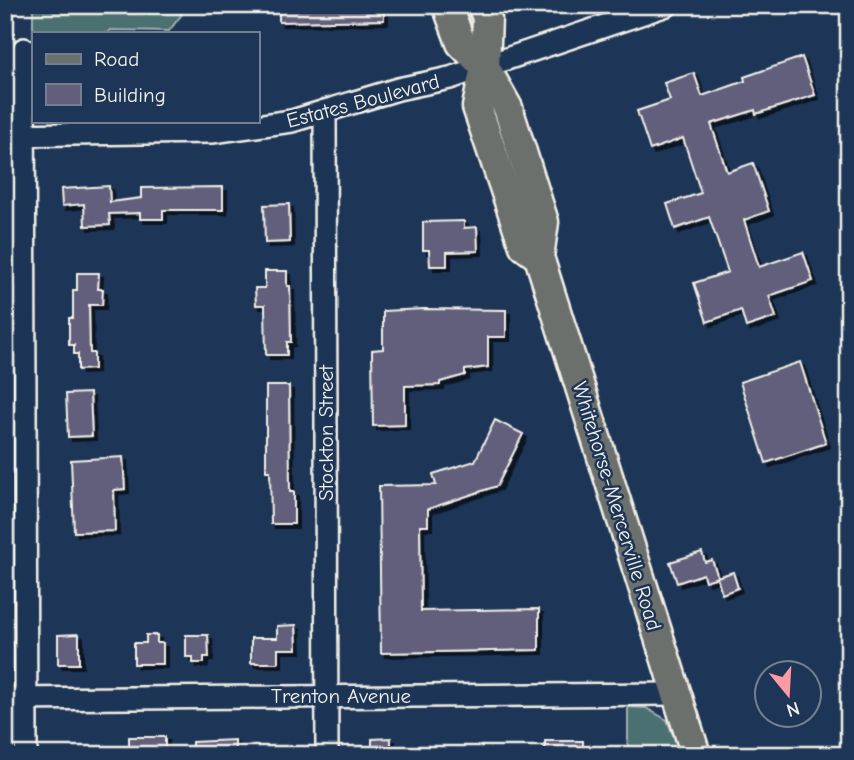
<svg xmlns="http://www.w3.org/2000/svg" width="854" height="760" viewBox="0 0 854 760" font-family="'Comic Neue',sans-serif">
<defs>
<filter id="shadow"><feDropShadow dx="4" dy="4" stdDeviation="0" flood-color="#0009"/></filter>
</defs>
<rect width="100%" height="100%" fill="#1d3557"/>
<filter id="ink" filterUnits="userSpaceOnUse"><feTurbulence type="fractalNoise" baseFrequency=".0143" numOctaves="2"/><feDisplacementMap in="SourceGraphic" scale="14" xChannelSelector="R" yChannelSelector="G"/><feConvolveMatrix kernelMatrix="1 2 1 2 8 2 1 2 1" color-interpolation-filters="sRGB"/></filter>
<g filter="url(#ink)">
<g fill="#4c7072" stroke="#a0b0ad" stroke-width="2">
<path d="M33,5H178L182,14L169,31L110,30L109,33H33V38Z"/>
<path d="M628,707L646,708L667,720L681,755H628Z"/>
</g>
<g fill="#625e7c" stroke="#f4f1e8" stroke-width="2" filter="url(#shadow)">
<path d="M279,5H384V20L279,22Z"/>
<path d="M802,57L815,95L756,114L755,110L711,124L727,172L753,163L769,211L744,220L759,267L803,252L813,281L769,296L776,317L746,327L741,310L707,322L694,283L728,272L709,217L675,229L667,204L701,193L683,138L650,150L637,111L670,100L664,83L694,73L702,96L745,81L744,77Z"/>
<path d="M109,186L110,202L141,198V188L223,187V210H163V219H140V213L109,214L110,225L85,226L84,204L62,206L61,189Z"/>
<path d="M289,204L290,242L265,243L264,205Z"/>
<path d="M464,221V228L477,227L478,251L447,252V266H430L429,250H423V222Z"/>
<path d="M265,271H287V286H290L291,342H287V355H266L265,308V305H256L255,288H265Z"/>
<path d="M77,273H99L98,289H103L102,305H89L90,353H94V369L78,370V354H74V345H69V318H73V290H77Z"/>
<path d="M424,309L506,310V337H488V367L465,370V375L440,382V385L405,386V425L373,426L372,350L383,349V311Z"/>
<path d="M800,362L826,443L766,463L740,382Z"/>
<path d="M266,386H289L290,492H294V524H271L270,471H266Z"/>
<path d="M90,393L92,436L68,437L66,394Z"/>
<path d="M495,420L523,434L497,486L428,509V526H420L421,611L539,609V650L381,653L379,486L436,485L433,474L475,461Z"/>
<path d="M123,457L125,489L114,490L115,531L74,532L71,460Z"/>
<path d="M702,552L705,562L712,560L718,577L705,581L703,574L677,583L670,562Z"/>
<path d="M733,572L738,588L722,594L717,577Z"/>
<path d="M296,625L297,649H278V663H251V638H277V626Z"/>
<path d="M79,634V664H58V635Z"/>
<path d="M146,635H157V643H163V664H134V643H146Z"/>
<path d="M186,635H208L209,657H204V663H193V657H186Z"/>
<rect x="129" y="737" width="36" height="18"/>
<path d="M391,738V755H372V739Z"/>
<path d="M235,740V755H192V742Z"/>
<rect x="545" y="741" width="38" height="14"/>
</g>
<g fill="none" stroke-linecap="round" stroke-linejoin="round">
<g stroke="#f4f1e8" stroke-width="26">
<g id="minor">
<path d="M24,49L26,755"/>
<path d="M325,111L327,755"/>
<path d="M5,135L212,132L292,121L398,89L450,78L667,5"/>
<path d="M5,699L676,694"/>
</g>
</g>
<g stroke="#f4f1e8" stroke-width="33">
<g id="major">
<path d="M447,5L461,43L485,67L508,108L544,222L539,257L696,755"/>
<path d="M482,5L487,18L485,67L477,107L524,246L539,257"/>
</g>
</g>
<use href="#minor" stroke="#1d3557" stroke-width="21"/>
<use href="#major" stroke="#6c706d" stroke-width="28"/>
</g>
</g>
<g text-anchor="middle" stroke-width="5" stroke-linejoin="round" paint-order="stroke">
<g font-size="21" fill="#f4f1e8" stroke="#1d3557">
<text transform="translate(363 101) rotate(-15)" y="7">Estates Boulevard</text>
<text transform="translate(326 433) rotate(-90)" y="7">Stockton Street</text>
<text transform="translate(617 506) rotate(73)" y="7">Whitehorse-Mercerville Road</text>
<text x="341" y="703">Trenton Avenue</text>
</g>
</g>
<rect width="854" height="760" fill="none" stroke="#1d3557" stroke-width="28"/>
<rect x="14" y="14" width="826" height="732" fill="none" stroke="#f4f1e8" stroke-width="2.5" filter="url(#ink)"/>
<rect x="32" y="32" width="228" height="91" fill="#1d3557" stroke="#738091" stroke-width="2"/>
<rect x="46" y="54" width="35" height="10" fill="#6c706d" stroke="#738091" stroke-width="2"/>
<text x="94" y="66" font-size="21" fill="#f4f1e8">Road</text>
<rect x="46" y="84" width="35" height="21" fill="#625e7c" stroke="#738091" stroke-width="2"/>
<text x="94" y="102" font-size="21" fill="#f4f1e8">Building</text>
<g transform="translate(788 694) rotate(162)"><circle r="33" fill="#1d3557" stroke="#738091" stroke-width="2"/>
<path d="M0-5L12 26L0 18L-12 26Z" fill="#ff9aa2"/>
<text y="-10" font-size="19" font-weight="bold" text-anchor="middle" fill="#f4f1e8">N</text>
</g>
</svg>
